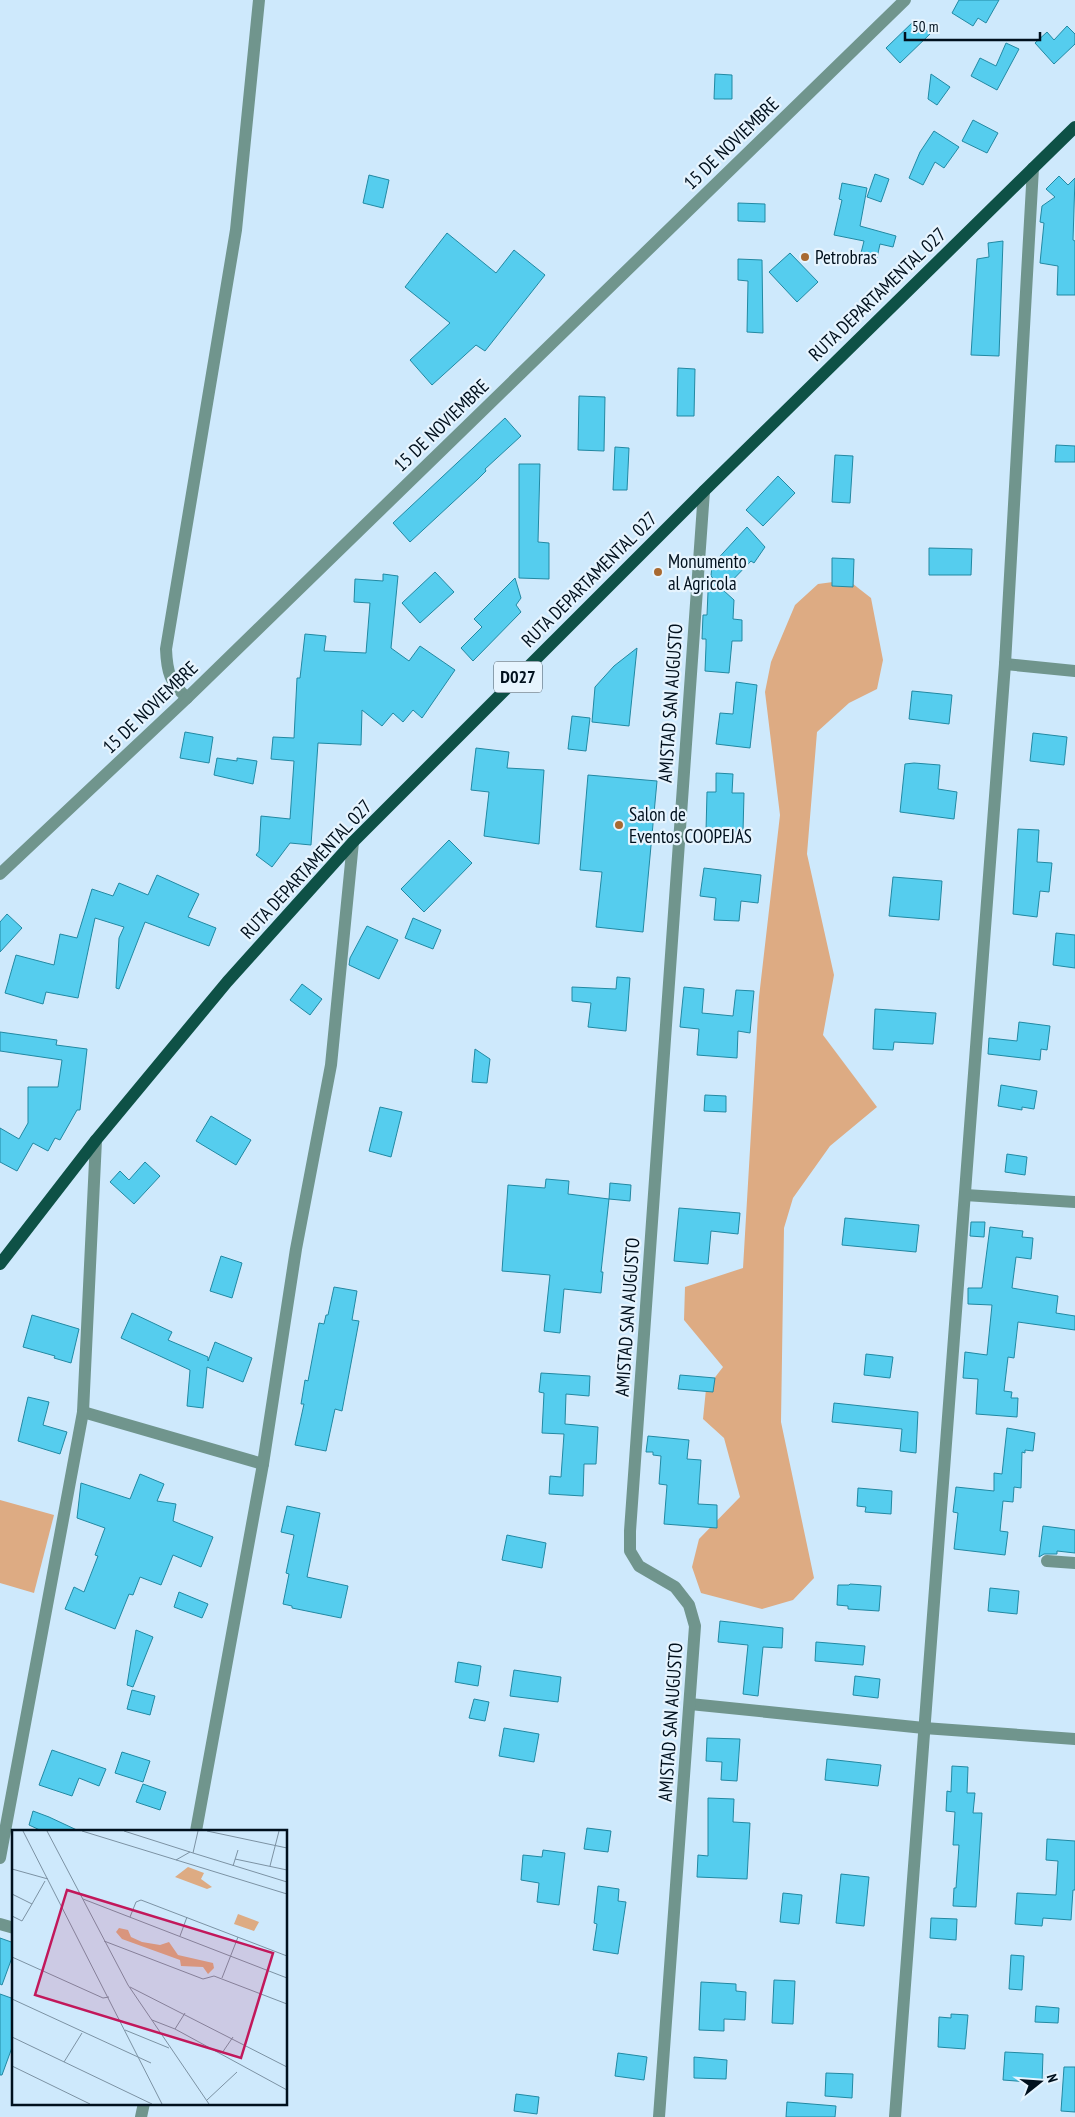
<svg xmlns="http://www.w3.org/2000/svg" width="1075" height="2117" viewBox="0 0 1075 2117" font-family="'PT Sans Narrow',sans-serif">
<rect width="100%" height="100%" fill="#cee9fc"/>
<g fill="#ddab83">
<path d="M848,580L871,598L883,660L877,689L849,703L817,732L807,854L834,975L823,1035L877,1107L830,1146L793,1198L784,1228L781,1422L814,1578L793,1600L762,1609L701,1593L692,1567L699,1539L740,1497L724,1438L703,1419L706,1389L723,1367L684,1320L685,1287L743,1268L759,997L780,815L765,692L771,662L795,605L818,584Z"/>
<path d="M0,1500L54,1515L34,1593L0,1583Z"/>
</g>
<g fill="#55cdee" stroke="#2289a3">
<path d="M959,0H999L986,23L978,18L973,26L952,13Z"/>
<path d="M916,19L930,34L900,63L886,48Z"/>
<path d="M1067,26L1075,34V44L1054,64L1035,43L1047,32L1054,40Z"/>
<path d="M1006,43L1019,49L997,90L971,76L980,58L996,66Z"/>
<path d="M715,74L732,75V99H714Z"/>
<path d="M931,74L950,87L937,105L928,99Z"/>
<path d="M973,120L998,133L987,153L962,141Z"/>
<path d="M934,131L959,147L944,168L935,162L923,185L909,178L920,152Z"/>
<path d="M875,174L889,179L881,202L867,197Z"/>
<path d="M369,175L389,180L383,208L363,203Z"/>
<path d="M1059,176L1068,185L1075,178L1073,240L1075,241V295H1057L1058,266L1040,263L1044,223L1040,222L1042,206L1055,197L1046,189Z"/>
<path d="M842,183L867,188L860,226L896,236L893,247L880,244L877,258L861,253L864,241L834,235L842,200L839,199Z"/>
<path d="M738,203L765,204V222L738,221Z"/>
<path d="M447,233L496,273L514,250L545,275L485,351L476,345L432,385L410,360L450,323L405,287Z"/>
<path d="M1003,241L999,356L971,355L977,259L989,257L988,243Z"/>
<path d="M790,253L818,282L797,302L769,272Z"/>
<path d="M738,259L762,260L763,333L747,332L748,281L738,280Z"/>
<path d="M678,368L695,369L694,416H677Z"/>
<path d="M579,396L605,397L604,451L578,450Z"/>
<path d="M505,418L521,436L485,469L486,471L478,479L410,542L393,523Z"/>
<path d="M1056,445L1075,446V462H1055Z"/>
<path d="M615,447L629,448L627,490H613Z"/>
<path d="M835,455L853,456L850,503L832,502Z"/>
<path d="M519,464H540L538,542L549,543V579L519,578Z"/>
<path d="M778,476L795,493L763,526L746,510Z"/>
<path d="M747,527L765,547L754,563L751,561L723,590L734,600L733,619L742,620V641H732L729,673L705,671L706,646V639H702L703,615H707L708,592L715,582L717,583L711,576L712,565Z"/>
<path d="M929,548L972,549L971,575H929Z"/>
<path d="M832,558L854,559L853,587L832,586Z"/>
<path d="M435,572L454,592L420,623L402,603Z"/>
<path d="M383,574L398,576L391,648L409,661L420,646L455,670L422,718L413,710L403,722L393,713L382,726L362,710L361,745L318,743L311,845L290,843L272,867L256,855L259,851L261,816L290,819L294,761L271,759L273,737L294,738L297,678H300L305,634L326,636L324,651L366,653L370,603L354,602L355,579L383,581Z"/>
<path d="M515,578L521,598L516,605L521,612L473,661L461,648L482,627L474,619Z"/>
<path d="M637,648L629,726L592,722L595,687L614,666Z"/>
<path d="M736,682L757,685L750,748L716,744L720,713L733,714Z"/>
<path d="M912,691L952,695L949,724L909,719Z"/>
<path d="M572,716L590,718L586,751L568,749Z"/>
<path d="M185,732L213,737L209,763L180,758Z"/>
<path d="M1033,733L1067,737L1064,765L1030,761Z"/>
<path d="M476,748L509,752L507,768L544,770L539,844L484,836L489,792L471,790Z"/>
<path d="M217,758L237,761V758L257,761L253,784L214,775Z"/>
<path d="M914,763L940,765L938,789L957,792L954,819L900,812L905,764Z"/>
<path d="M716,773L733,774L732,793H744L743,832L706,831L707,792H716Z"/>
<path d="M588,775L657,781L643,932L596,927L602,872L580,870Z"/>
<path d="M1018,829L1039,830L1037,862L1052,863L1049,892L1040,891L1037,917L1013,914Z"/>
<path d="M449,840L472,863L424,912L401,889Z"/>
<path d="M704,868L761,875L758,903L741,901L739,921L714,920L716,898L700,896Z"/>
<path d="M157,875L199,894L188,917L216,928L209,946L145,922L119,989L116,988L119,938L124,927L95,918L78,998L46,992L43,1004L5,993L16,955L54,965L60,934L77,938L92,889L113,896L119,883L148,895Z"/>
<path d="M893,877L942,881L939,920L889,916Z"/>
<path d="M7,914L22,928L0,952V922Z"/>
<path d="M413,918L441,930L433,949L405,938Z"/>
<path d="M367,926L398,940L379,979L349,965L350,958Z"/>
<path d="M1056,933L1075,935V968L1053,965Z"/>
<path d="M617,977L630,978L626,1031L588,1027L591,1003L572,1001V987L616,989Z"/>
<path d="M302,984L322,999L310,1015L290,1000Z"/>
<path d="M684,987L704,989L702,1013L733,1016L736,990L754,991L750,1033L738,1031L737,1058L697,1055L699,1029L680,1027Z"/>
<path d="M875,1009L936,1013L933,1044L894,1042L893,1050L873,1049Z"/>
<path d="M1019,1022L1050,1026L1047,1050L1041,1049L1040,1060L988,1054L989,1038L1017,1041Z"/>
<path d="M0,1032L57,1040L56,1045L87,1049L80,1110H77L60,1140L55,1138L48,1151L33,1143L17,1171L0,1162V1128L19,1139L28,1123V1087H58L62,1060L0,1051Z"/>
<path d="M475,1049L490,1059L487,1083L472,1082Z"/>
<path d="M1001,1085L1037,1091L1034,1109L1022,1107V1110L998,1106Z"/>
<path d="M705,1095L726,1096V1112L704,1111Z"/>
<path d="M380,1107L402,1112L391,1157L369,1151Z"/>
<path d="M211,1116L251,1140L236,1165L196,1141Z"/>
<path d="M1007,1154L1027,1157L1025,1175L1005,1172Z"/>
<path d="M145,1162L160,1176L134,1204L110,1182L120,1171L129,1180Z"/>
<path d="M546,1179L569,1181L568,1194L609,1199L601,1272H603L601,1293L564,1289L560,1333L544,1331L550,1275L502,1271L508,1185L545,1188Z"/>
<path d="M610,1183L631,1185L630,1201L609,1199Z"/>
<path d="M679,1208L740,1213L738,1234L711,1231L708,1264L674,1261Z"/>
<path d="M845,1218L919,1225L916,1252L842,1245Z"/>
<path d="M971,1222H985L984,1237L970,1236Z"/>
<path d="M990,1227L1023,1231L1022,1237L1033,1238L1031,1259L1016,1257L1012,1288L1058,1296L1056,1313L1075,1316V1330L1018,1322L1014,1358L1008,1357L1004,1391L1012,1392L1011,1398H1018L1017,1417L976,1414L978,1379L963,1378L965,1352L987,1355L992,1305L968,1304V1288H982Z"/>
<path d="M221,1256L242,1263L232,1298L210,1291Z"/>
<path d="M334,1287L357,1291L352,1320L359,1321L342,1411L335,1409L326,1451L295,1445L304,1404H301L305,1380L308,1381L319,1323L324,1324L326,1315H328Z"/>
<path d="M132,1313L172,1332L168,1340L208,1357V1361L215,1342L252,1358L243,1382L207,1367L203,1408L187,1406L190,1370L121,1338Z"/>
<path d="M32,1315L79,1329L71,1363L54,1358L55,1356L23,1347Z"/>
<path d="M866,1354L893,1357L890,1378L864,1375Z"/>
<path d="M541,1373L590,1376L589,1396L566,1394L565,1424L598,1427L596,1464H584L583,1496L549,1494L550,1476L561,1477L564,1434L542,1433L544,1393L539,1392Z"/>
<path d="M680,1375L715,1378L713,1392L678,1389Z"/>
<path d="M28,1397L49,1402L43,1425L67,1432L60,1454L18,1441Z"/>
<path d="M834,1403L918,1412L916,1453L900,1451L902,1429L832,1422Z"/>
<path d="M1007,1428L1035,1433L1033,1451L1025,1450V1453L1022,1452L1021,1488L1014,1487L1013,1502L1003,1501L1000,1531L1008,1532L1005,1555L954,1549L958,1513L953,1512L956,1487L994,1491V1473L1002,1474Z"/>
<path d="M648,1436L689,1440L687,1459L701,1460L698,1504L717,1505V1528L664,1524L667,1485L659,1484L661,1456L653,1455V1452H646Z"/>
<path d="M140,1474L164,1484L157,1501L176,1504L173,1521L213,1537L201,1567L173,1555L161,1585L140,1577L133,1595L129,1594L115,1629L65,1609L74,1587L84,1592L98,1556L95,1555L105,1528L77,1518L81,1483L130,1499Z"/>
<path d="M858,1488L892,1491L891,1514L865,1512L866,1507L857,1506Z"/>
<path d="M287,1506L320,1513L307,1577L348,1586L341,1618L292,1608V1606L283,1604L289,1574L286,1573L294,1535L281,1532Z"/>
<path d="M1043,1526L1075,1530V1553L1057,1551V1554H1044L1039,1557Z"/>
<path d="M507,1535L546,1543L542,1568L502,1560Z"/>
<path d="M850,1584L881,1586L879,1611L848,1609V1606L837,1605L838,1585H849Z"/>
<path d="M990,1588L1019,1591L1017,1614L988,1611Z"/>
<path d="M179,1592L208,1604L202,1618L174,1607Z"/>
<path d="M720,1621L783,1628L782,1648L763,1647L758,1696L743,1694L748,1645L718,1642Z"/>
<path d="M136,1630L153,1637L133,1687L127,1685Z"/>
<path d="M816,1642L865,1646L863,1665L815,1661Z"/>
<path d="M458,1662L481,1666L478,1686L455,1682Z"/>
<path d="M514,1670L561,1677L558,1702L510,1696Z"/>
<path d="M855,1676L880,1679L878,1698L853,1695Z"/>
<path d="M132,1690L155,1696L150,1715L127,1709Z"/>
<path d="M474,1699L489,1702L485,1721L469,1718Z"/>
<path d="M504,1728L539,1734L534,1762L499,1756Z"/>
<path d="M707,1738L740,1739L737,1781L721,1780L722,1762L706,1761Z"/>
<path d="M52,1750L106,1769L99,1786L79,1778L72,1796L39,1785Z"/>
<path d="M122,1752L150,1761L143,1782L115,1773Z"/>
<path d="M827,1759L881,1765L878,1786L825,1780Z"/>
<path d="M952,1766L968,1767L967,1793H975L973,1813H982L976,1907L953,1906L954,1888H956L959,1845H953L955,1812L946,1811L947,1791L951,1792Z"/>
<path d="M143,1784L166,1792L160,1810L136,1802Z"/>
<path d="M708,1798L734,1799L733,1822L750,1823L747,1879L697,1877L698,1855L708,1856Z"/>
<path d="M33,1811L49,1817L79,1831H42L29,1825Z"/>
<path d="M587,1828L611,1831L608,1852L584,1849Z"/>
<path d="M1047,1839L1075,1841V1890H1073L1071,1920L1043,1918L1042,1926L1015,1924L1017,1893L1056,1895L1058,1861L1046,1860Z"/>
<path d="M543,1850L565,1853L559,1905L537,1902L539,1883L521,1880L523,1855L542,1857Z"/>
<path d="M841,1874L869,1877L864,1926L836,1923Z"/>
<path d="M598,1886L619,1889L618,1901L626,1902L618,1954L593,1950L597,1924L594,1923Z"/>
<path d="M783,1893L802,1895L799,1924L780,1922Z"/>
<path d="M931,1918L957,1919L956,1940L930,1938Z"/>
<path d="M0,1938L14,1943V1952L2,1985L0,1984Z"/>
<path d="M1011,1955L1024,1956L1022,1990L1009,1989Z"/>
<path d="M774,1980L795,1981L793,2024L772,2023Z"/>
<path d="M701,1982L736,1984V1991L746,1992L745,2020L724,2019V2031L699,2030Z"/>
<path d="M0,1994L14,1999V2042L2,2075H0Z"/>
<path d="M1036,2006L1059,2008L1058,2023L1035,2022Z"/>
<path d="M951,2014L968,2015L965,2049L938,2047L939,2017L951,2018Z"/>
<path d="M1005,2052L1043,2054L1042,2083L1003,2080Z"/>
<path d="M618,2053L647,2057L644,2080L615,2076Z"/>
<path d="M694,2057L727,2060L726,2079L694,2078Z"/>
<path d="M1064,2067H1075V2112L1061,2111Z"/>
<path d="M826,2073L853,2074L852,2098L825,2096Z"/>
<path d="M516,2094L539,2097L537,2114L514,2111Z"/>
<path d="M787,2102L836,2106L835,2117H786Z"/>
</g>
<g fill="none" stroke-linecap="round" stroke-linejoin="round">
<g stroke="#70958d" stroke-width="12">
<path d="M1005,664L1075,671"/>
<path d="M187,698C170,682 167,673 166,649L236,230L259,0"/>
<path d="M965,1195L1075,1202"/>
<path d="M83,1412L263,1464"/>
<path d="M1047,1561L1075,1563"/>
<path d="M690,1704L924,1728L1075,1739"/>
<path d="M196,1831L263,1464L296,1249L331,1065L353,842"/>
<path d="M0,1858L83,1412L96,1140"/>
<path d="M0,1924L14,1928"/>
<path d="M141,2117L144,2103"/>
<path d="M659,2117L695,1626L689,1605L675,1587L639,1566L630,1551V1531L704,491"/>
<path d="M895,2117L1005,664L1033,168"/>
</g>
<path stroke="#70958d" stroke-width="12" d="M0,874L187,698L905,0"/>
<path stroke="#0e5146" stroke-width="12" d="M0,1264L96,1140L227,982L353,842L704,491L1075,127"/>
</g>
<g fill="#a86931" stroke="#e6f4fe" stroke-width="2">
<circle cx="805" cy="257" r="5"/>
<circle cx="658" cy="572" r="5"/>
<circle cx="619" cy="825" r="5"/>
</g>
<g text-anchor="middle" stroke-width="4.5" stroke-linejoin="round" paint-order="stroke">
<rect fill="#e6f4fe" stroke="#455460" stroke-width="1" x="494" y="661.5" width="48" height="31" rx="4"/>
<g font-size="18" font-weight="bold" fill="#00101d">
<text x="518" y="683">D027</text>
</g>
<g font-size="19" fill="#00101d" stroke="#e6f4fe">
<text transform="translate(731 143) rotate(-44)" y="7">15 DE NOVIEMBRE</text>
<text transform="translate(877 294) rotate(-44)" y="7">RUTA DEPARTAMENTAL 027</text>
<text transform="translate(441 425) rotate(-44)" y="7">15 DE NOVIEMBRE</text>
<text transform="translate(589 579) rotate(-45)" y="7">RUTA DEPARTAMENTAL 027</text>
<text transform="translate(670 703) rotate(-86)" y="7">AMISTAD SAN AUGUSTO</text>
<text transform="translate(150 707) rotate(-44)" y="7">15 DE NOVIEMBRE</text>
<text transform="translate(306 869) rotate(-47)" y="7">RUTA DEPARTAMENTAL 027</text>
<text transform="translate(627 1317) rotate(-86)" y="7">AMISTAD SAN AUGUSTO</text>
<text transform="translate(670 1722) rotate(-86)" y="7">AMISTAD SAN AUGUSTO</text>
</g>
<g font-size="19" fill="#00101d" stroke="#e6f4fe" text-anchor="start">
<text x="815" y="264">Petrobras</text>
<text x="668" y="568">Monumento<tspan x="668" dy="22">al Agricola</tspan></text>
<text x="629" y="821">Salon de<tspan x="629" dy="22">Eventos COOPEJAS</tspan></text>
</g>
</g>
<g transform="translate(12 1830)">
<rect width="275" height="275" fill="#cee9fc"/>
<path d="M176,37L192,43L189,49L200,57L195,59L163,47ZM226,84L247,92L242,101L222,94ZM107,98L116,100L119,107L130,112L148,115L157,112L166,125L201,133L202,138L196,144L191,137L169,136L168,130L110,109L104,102Z" fill="#ddab83"/>
<path fill="none" stroke="#7c92a3" stroke-width="1" d="M11,1L150,274M35,1L116,155L197,274M70,1L275,64M112,1L181,23M186,1L181,23L275,52M195,1L275,18M223,29L275,40M164,30L178,22M221,36L226,20M258,36L267,1M0,39L36,49M0,64L20,74L10,91L0,86M71,69L275,148M20,74L33,51M118,87L124,72L129,70L275,126M168,106L175,87M92,111L191,149L202,146L275,174M0,127L91,168L97,167M210,148L226,107M118,157L275,237M0,169L139,233M140,190L163,199L275,260M163,199L173,183M113,200L157,218M0,207L140,274M210,223L221,207M52,232L70,203M0,236L78,274M195,270L225,242"/>
<path fill="#c2185b" fill-opacity="0.15" stroke="#c2185b" stroke-width="2.5" d="M55,60L261,123L229,228L23,165Z"/>
<rect width="275" height="275" fill="none" stroke="#00101d" stroke-width="2.5"/>
</g>
<g transform="translate(1040 2082) rotate(73)" stroke="#e6f4fe" stroke-width="4" paint-order="stroke">
<path d="M0-4L9 19L0 12L-9 19Z" fill="#00101d"/>
<text y="-8" font-size="14" font-weight="bold" text-anchor="middle" fill="#00101d">N</text>
</g>
<path d="M905 32v8h135v-8" fill="none" stroke="#00101d" stroke-width="2.5"/>
<text x="912" y="32" font-size="15" fill="#00101d" stroke="#e6f4fe" stroke-width="4" paint-order="stroke">50 m</text>
</svg>
